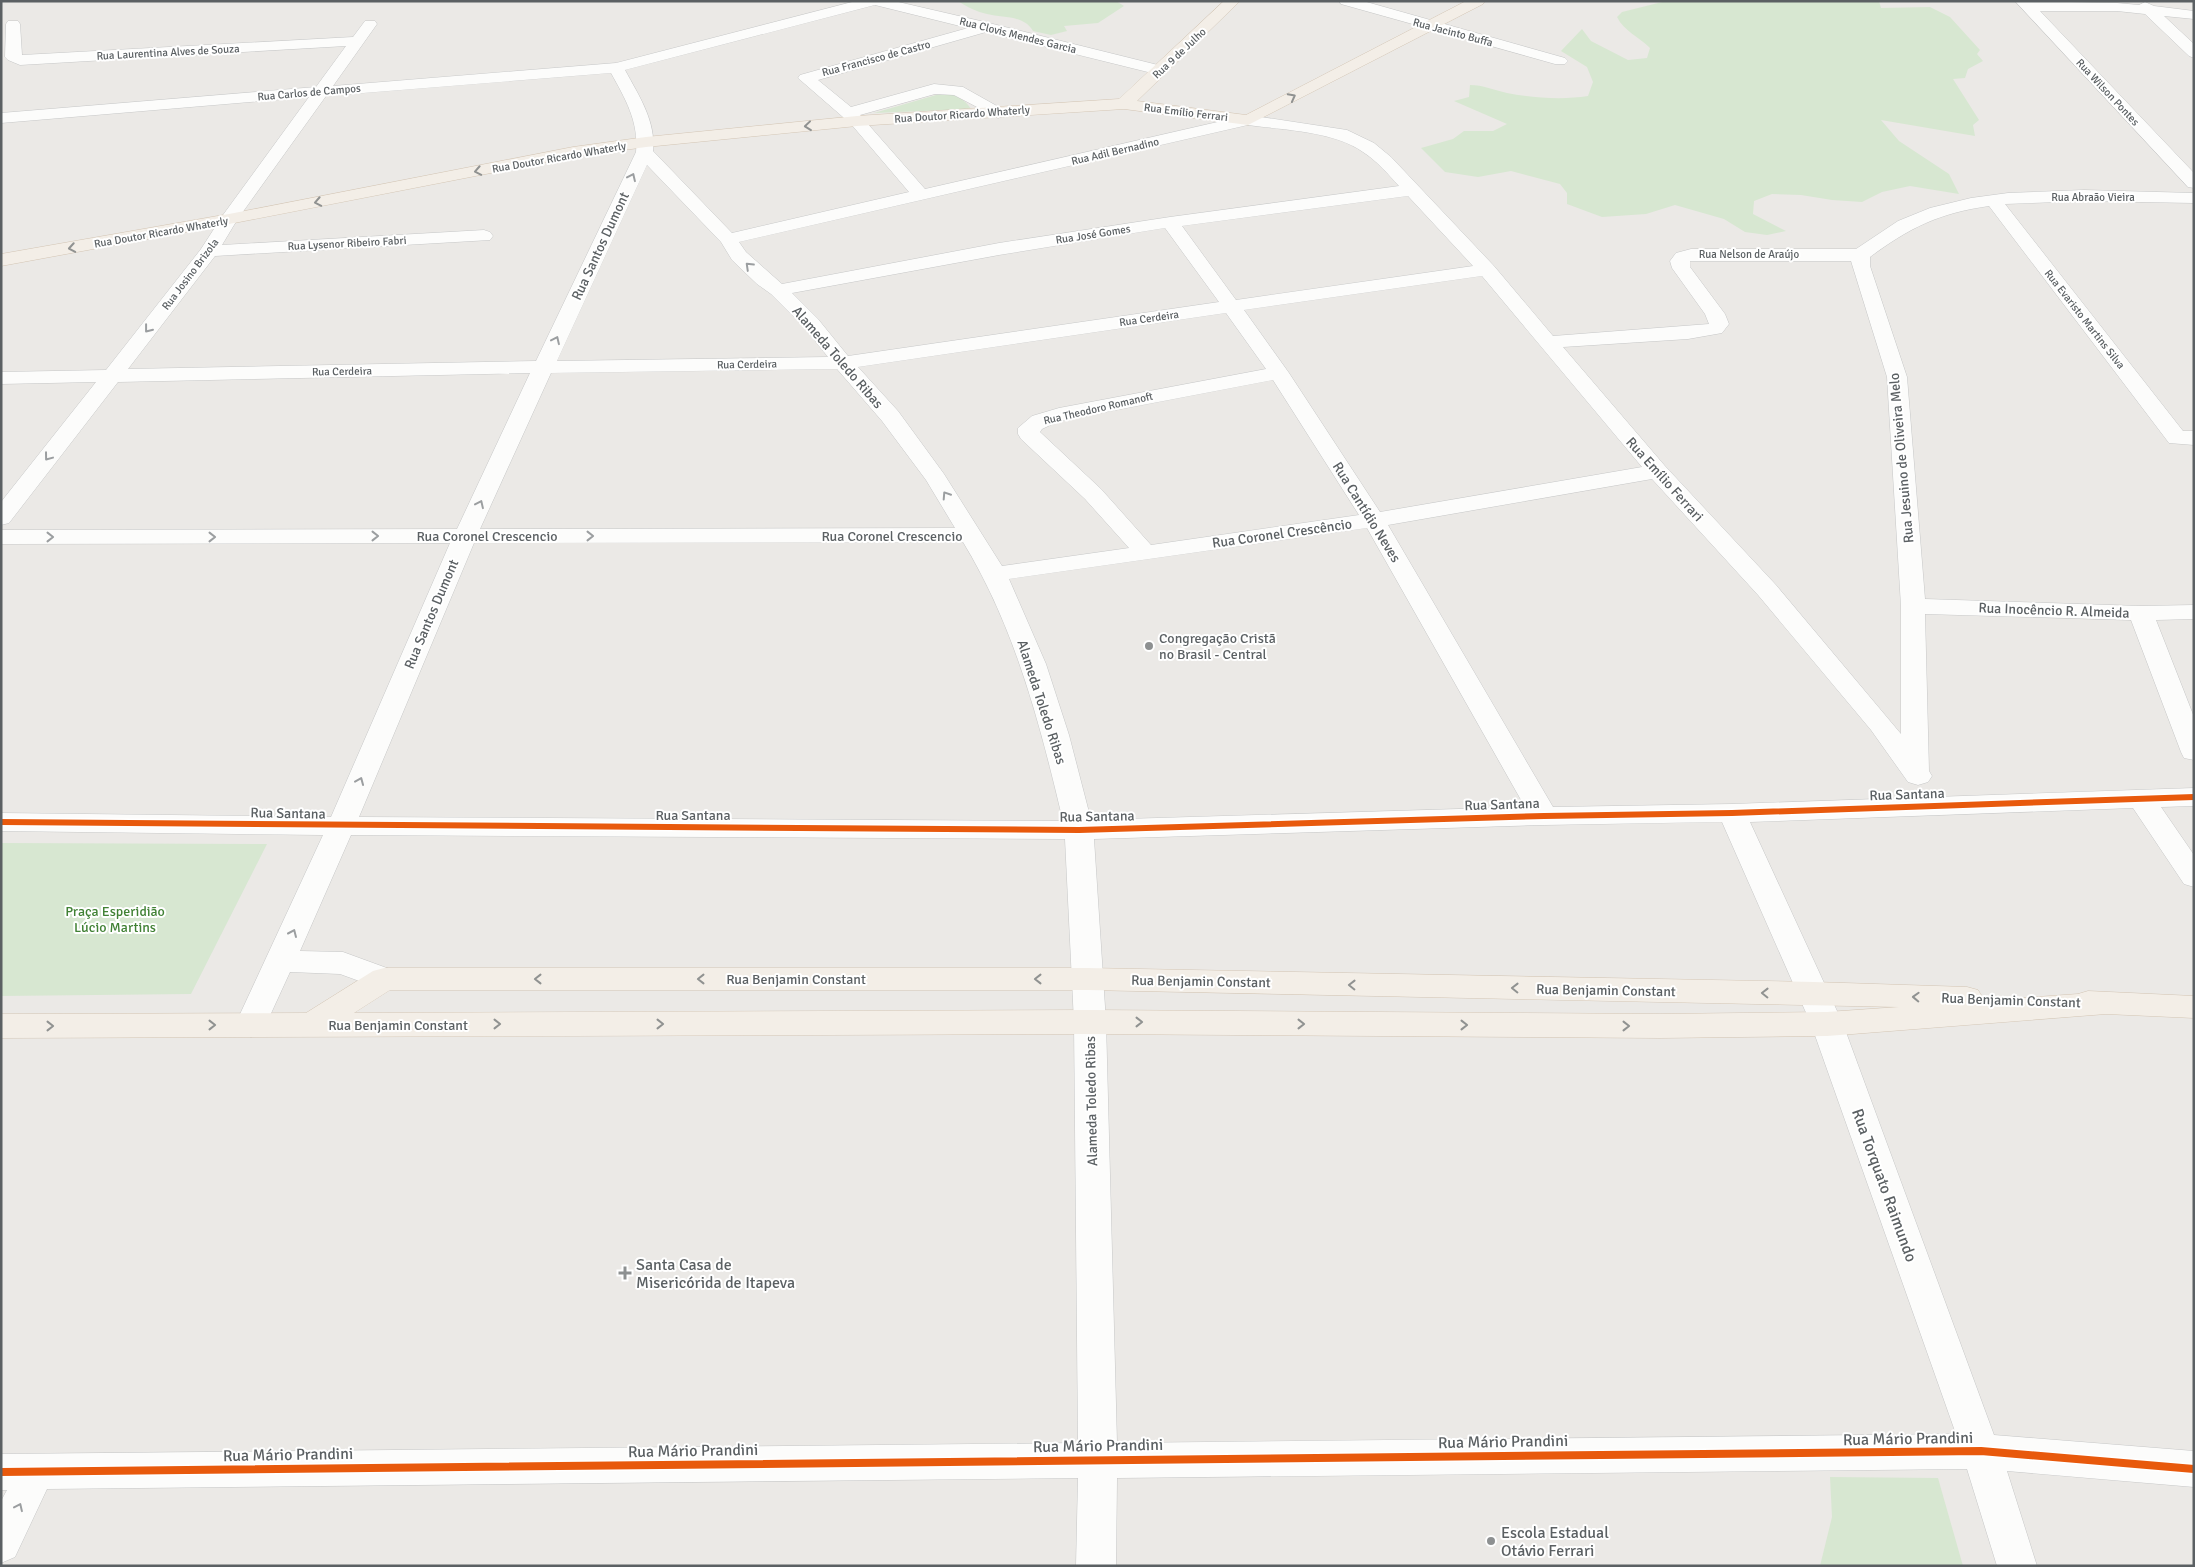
<svg xmlns="http://www.w3.org/2000/svg" width="2195" height="1567" viewBox="0 0 2195 1567" font-family="Signika,sans-serif">
<rect width="100%" height="100%" fill="#ebe9e6"/>
<g fill="#d7e7d1">
<path d="M958,1H1116L1124,6L1098,23L1064,26L1067,31L1051,35L1033,31C1024,15 1003,18 987,14C977,12 967,7 958,1Z"/>
<path d="M1666,1H1879L1881,8L1930,7L1950,17L1980,50L1977,54L1983,61L1968,69L1965,78L1953,79L1979,120L1973,125L1975,136L1881,120L1899,141L1949,174L1959,194L1910,186L1882,192L1862,202L1832,200L1801,195L1772,194L1754,201L1753,214L1786,231L1767,235L1745,232L1724,219L1675,205L1646,214L1602,217L1567,204V193L1560,184L1511,171L1478,177L1445,172L1421,148L1453,139L1464,131H1493L1507,124L1454,101L1469,97L1470,85C1483,85 1494,90 1507,93C1533,98 1563,100 1588,96L1593,82L1587,67L1561,51L1582,29L1591,41L1628,60L1647,58L1650,48C1639,37 1624,31 1617,17L1622,12Z"/>
<path d="M943,93C956,95 964,98 971,109L874,113Z"/>
<path d="M1,843L267,844L191,994L1,996Z"/>
<path d="M1830,1477L1938,1478L1963,1566H1820L1832,1517Z"/>
</g>
<g fill="none" stroke-linecap="round" stroke-linejoin="round">
<g stroke="#c6c7c7" stroke-width="1">
<g id="minor">
<path d="M856,1H894L989,23L1166,67L1168,70L1166,73L1160,75L986,32L818,80L851,107L934,84L963,87L1004,110L1006,113L1004,116L998,118L954,95L935,94L860,115L925,189L1248,115L1347,130L1374,143L1391,157L1494,266L1553,336L1709,324L1705,314L1672,268L1670,261L1676,253L1691,249H1856L1898,221L1930,208L1971,198L2008,193L2084,190L2194,193V203L2084,201L2005,204L2183,431H2194V445L2169,443L1989,206C1939,213 1909,228 1870,257V266L1907,377L1925,599L2141,606L2194,605V619L2156,620L2194,717V760L2184,758L2181,752L2131,620L1925,614L1929,771L1932,776L1928,782L1918,785L1908,782L1871,730L1758,595L1652,479L1388,525L1553,807L1732,804L2194,788V806L2161,807L2194,855V887L2184,884L2133,808L1750,822L1843,1024L1994,1435L2194,1451V1487L2007,1471L2037,1566H1997L1967,1469L1117,1478L1116,1566H1076L1078,1478L47,1489L15,1557L1,1563V1501L7,1490H1V1454L1078,1443L1074,1022L1065,839L351,835L300,951L343,952L395,971L399,979L395,987L384,990L340,974L290,972L262,1033L251,1037L240,1033L235,1025L323,835L1,831V813L331,817L450,543L1,544V530L457,529L530,373L118,382L9,523L1,525V502L96,382L1,384V372L106,370L201,249L223,215L309,97L1,123V113L316,87L346,46L20,65L8,60L5,57L6,24L8,21H18L20,24L22,55L353,37L365,21H375L377,24L333,86L616,63ZM875,5L968,28L800,75L798,78L851,124L909,192L732,233L653,151C656,121 639,96 625,70ZM611,73C625,98 639,122 636,152L536,361L128,369L215,256L490,240L493,236L490,232L484,230L222,245L237,220L326,96ZM1248,125C1283,130 1334,131 1363,152C1377,161 1388,174 1399,186L1170,217L999,243L782,284L746,252L739,242ZM647,165L721,242L732,260L757,284L771,294L804,327L828,357L557,361ZM1408,196L1473,266L1236,300L1182,226ZM1165,228L1219,302L848,356L818,319L792,293L999,255ZM1690,261H1851L1887,377L1901,606V734L1776,585L1665,466L1563,347L1688,339L1722,333L1729,324L1725,314L1690,267ZM1482,276L1642,467L1380,512L1289,373L1244,310ZM1226,313L1266,369L1059,408L1032,416L1018,428V434L1021,439L1085,499L1129,548L1002,566L944,474L898,411L858,367ZM837,369L882,421L926,480L955,528L480,529L551,373ZM1273,380L1359,515L1151,545L1101,489L1040,432L1042,429L1059,421ZM1367,528L1525,807L1091,820L1069,735L1046,664L1009,579ZM963,542C1015,627 1040,724 1063,821L359,817L474,543ZM1722,822L1811,1024L1956,1434L1117,1443L1106,1022L1094,839L1544,825Z"/>
<path d="M1339,1H1363L1565,58L1568,61L1565,64H1555L1341,4Z"/>
<path d="M2015,1L2117,3L2139,5L2145,2L2154,6L2194,11V19L2164,16L2194,44V58L2189,56L2145,14L2117,11H2040L2194,173V188L2188,187Z"/>
</g>
</g>
<g stroke="#d3c5b4" stroke-width="1">
<g id="major">
<path d="M1224,1H1240L1137,101L1246,115L1466,1H1485L1483,4L1248,125L1124,109L857,126L646,147L573,157L229,224L1,266V254L229,214L573,147L646,137L857,116L1119,99Z"/>
<path d="M384,968H1087L1814,982L1967,987L1978,990L1983,998L1981,1001L2078,994L2088,991L2194,996V1018L2106,1014L1827,1036L1660,1038L1090,1034L1,1038V1014L306,1013L373,971ZM390,990H1087L1899,1007L1827,1012L1660,1014L1090,1010L354,1013Z"/>
</g>
</g>
<use href="#minor" fill="#fcfcfb" fill-rule="evenodd"/>
<use href="#major" fill="#f3eee7" fill-rule="evenodd"/>
<g stroke="#fff" stroke-width="9">
<path id="cycleway-far1" d="M1,822L1079,830L1544,816L1732,813L2194,797"/>
</g>
<g stroke="#fff" stroke-width="11">
<path id="cycleway" d="M1,1472L1981,1451L2194,1469"/>
</g>
<use href="#cycleway-far1" stroke="#e8590c" stroke-width="6"/>
<use href="#cycleway" stroke="#e8590c" stroke-width="8"/>
</g>
<defs><path id="oneway-chevron" d="M-2-3.5L2.5 0L-2 3.5" fill="none" stroke-width="1.6" stroke-linecap="round" stroke-linejoin="round" transform="scale(1.25)"/></defs>
<g stroke="#909291">
<use href="#oneway-chevron" transform="translate(1292 97) rotate(-28)"/>
<use href="#oneway-chevron" transform="translate(808 126) rotate(174)"/>
<use href="#oneway-chevron" transform="translate(478 171) rotate(169)"/>
<use href="#oneway-chevron" transform="translate(318 202) rotate(169)"/>
<use href="#oneway-chevron" transform="translate(72 248) rotate(170)"/>
<use href="#oneway-chevron" transform="translate(538 979) rotate(180)"/>
<use href="#oneway-chevron" transform="translate(701 979) rotate(180)"/>
<use href="#oneway-chevron" transform="translate(1038 979) rotate(-180)"/>
<use href="#oneway-chevron" transform="translate(1352 985) rotate(-179)"/>
<use href="#oneway-chevron" transform="translate(1515 988) rotate(-179)"/>
<use href="#oneway-chevron" transform="translate(1765 993) rotate(-179)"/>
<use href="#oneway-chevron" transform="translate(1916 997) rotate(-178)"/>
<use href="#oneway-chevron" transform="translate(1139 1022)"/>
<use href="#oneway-chevron" transform="translate(497 1024)"/>
<use href="#oneway-chevron" transform="translate(660 1024)"/>
<use href="#oneway-chevron" transform="translate(1301 1024)"/>
<use href="#oneway-chevron" transform="translate(212 1025)"/>
<use href="#oneway-chevron" transform="translate(1464 1025)"/>
<use href="#oneway-chevron" transform="translate(50 1026)"/>
<use href="#oneway-chevron" transform="translate(1626 1026)"/>
</g>
<g stroke="#9b9ea0">
<use href="#oneway-chevron" transform="translate(632 177) rotate(-65)"/>
<use href="#oneway-chevron" transform="translate(749 266) rotate(-136)"/>
<use href="#oneway-chevron" transform="translate(148 329) rotate(128)"/>
<use href="#oneway-chevron" transform="translate(556 340) rotate(-65)"/>
<use href="#oneway-chevron" transform="translate(48 457) rotate(127)"/>
<use href="#oneway-chevron" transform="translate(946 495) rotate(-123)"/>
<use href="#oneway-chevron" transform="translate(480 504) rotate(-65)"/>
<use href="#oneway-chevron" transform="translate(375 536)"/>
<use href="#oneway-chevron" transform="translate(590 536)"/>
<use href="#oneway-chevron" transform="translate(50 537)"/>
<use href="#oneway-chevron" transform="translate(212 537)"/>
<use href="#oneway-chevron" transform="translate(360 781) rotate(-67)"/>
<use href="#oneway-chevron" transform="translate(293 933) rotate(-66)"/>
<use href="#oneway-chevron" transform="translate(19 1507) rotate(-65)"/>
</g>
<g fill="#8d9091" stroke="#fff" stroke-width="2">
<circle cx="1149" cy="646" r="5"/>
<path d="M622.5 1265.5h5v5h5v5h-5v5h-5v-5h-5v-5h5z"/>
<circle cx="1491" cy="1541" r="5"/>
</g>
<g text-anchor="middle" stroke-width="4" stroke-linejoin="round" paint-order="stroke">
<g font-size="11" fill="#5b6063" stroke="#fff">
<text transform="translate(1453 32) rotate(15)" y="4">Rua Jacinto Buffa</text>
<text transform="translate(1018 35) rotate(14)" y="4">Rua Clovis Mendes Garcia</text>
<text transform="translate(168 52) rotate(-3)" y="4">Rua Laurentina Alves de Souza</text>
<text transform="translate(1179 53) rotate(-43)" y="4">Rua 9 de Julho</text>
<text transform="translate(876 58) rotate(-15)" y="4">Rua Francisco de Castro</text>
<text transform="translate(309 92) rotate(-5)" y="4">Rua Carlos de Campos</text>
<text transform="translate(2108 92) rotate(47)" y="4">Rua Wilson Pontes</text>
<text transform="translate(1186 112) rotate(7)" y="4">Rua Emílio Ferrari</text>
<text transform="translate(962 114) rotate(-4)" y="4">Rua Doutor Ricardo Whaterly</text>
<text transform="translate(1115 151) rotate(-13)" y="4">Rua Adil Bernadino</text>
<text transform="translate(559 157) rotate(-10)" y="4">Rua Doutor Ricardo Whaterly</text>
<text x="2093" y="201">Rua Abraão Vieira</text>
<text transform="translate(161 232) rotate(-10)" y="4">Rua Doutor Ricardo Whaterly</text>
<text transform="translate(1093 234) rotate(-9)" y="4">Rua José Gomes</text>
<text transform="translate(347 243) rotate(-3)" y="4">Rua Lysenor Ribeiro Fabri</text>
<text x="1749" y="258">Rua Nelson de Araújo</text>
<text transform="translate(190 274) rotate(-53)" y="4">Rua Josino Brizola</text>
<text transform="translate(1149 318) rotate(-8)" y="4">Rua Cerdeira</text>
<text transform="translate(2085 319) rotate(52)" y="4">Rua Evaristo Martins Silva</text>
<text transform="translate(747 364) rotate(-1)" y="4">Rua Cerdeira</text>
<text transform="translate(342 371) rotate(-1)" y="4">Rua Cerdeira</text>
<text transform="translate(1098 408) rotate(-13)" y="4">Rua Theodoro Romanoft</text>
</g>
<g font-size="14" fill="#5b6063" stroke="#fff">
<text transform="translate(600 246) rotate(-65)" y="5">Rua Santos Dumont</text>
<text transform="translate(838 357) rotate(49)" y="5">Alameda Toledo Ribas</text>
<text transform="translate(1901 458) rotate(-95)" y="5">Rua Jesuino de Oliveira Melo</text>
<text transform="translate(1665 479) rotate(48)" y="5">Rua Emílio Ferrari</text>
<text transform="translate(1367 512) rotate(58)" y="5">Rua Cantídio Neves</text>
<text transform="translate(1282 533) rotate(-8)" y="5">Rua Coronel Crescêncio</text>
<text x="487" y="541">Rua Coronel Crescencio</text>
<text x="892" y="541">Rua Coronel Crescencio</text>
<text transform="translate(2054 610) rotate(2)" y="5">Rua Inocêncio R. Almeida</text>
<text transform="translate(431 614) rotate(-67)" y="5">Rua Santos Dumont</text>
<text transform="translate(1042 702) rotate(72)" y="5">Alameda Toledo Ribas</text>
<text transform="translate(1907 794) rotate(-2)" y="5">Rua Santana</text>
<text transform="translate(1502 804) rotate(-2)" y="5">Rua Santana</text>
<text transform="translate(288 813) rotate(1)" y="5">Rua Santana</text>
<text x="693" y="820">Rua Santana</text>
<text transform="translate(1097 816) rotate(-1)" y="5">Rua Santana</text>
<text x="796" y="984">Rua Benjamin Constant</text>
<text transform="translate(1201 981) rotate(1)" y="5">Rua Benjamin Constant</text>
<text transform="translate(1606 990) rotate(1)" y="5">Rua Benjamin Constant</text>
<text transform="translate(2011 1000) rotate(2)" y="5">Rua Benjamin Constant</text>
<text x="398" y="1030">Rua Benjamin Constant</text>
<text transform="translate(1091 1101) rotate(-91)" y="5">Alameda Toledo Ribas</text>
</g>
<g font-size="14" fill="#5b6063" stroke="#fff" text-anchor="start">
<text x="1159" y="643">Congregação Cristã<tspan x="1159" dy="16">no Brasil - Central</tspan></text>
</g>
<g font-size="14" fill="#408134" stroke="#fff">
<text x="115" y="916">Praça Esperidião<tspan x="115" dy="16">Lúcio Martins</tspan></text>
</g>
<g font-size="16" fill="#5b6063" stroke="#fff">
<text transform="translate(1885 1185) rotate(70)" y="6">Rua Torquato Raimundo</text>
<text transform="translate(1908 1438) rotate(-1)" y="6">Rua Mário Prandini</text>
<text transform="translate(1503 1441) rotate(-1)" y="6">Rua Mário Prandini</text>
<text transform="translate(1098 1445) rotate(-1)" y="6">Rua Mário Prandini</text>
<text transform="translate(693 1450) rotate(-1)" y="6">Rua Mário Prandini</text>
<text transform="translate(288 1454) rotate(-1)" y="6">Rua Mário Prandini</text>
</g>
<g font-size="16" fill="#5b6063" stroke="#fff" text-anchor="start">
<text x="636" y="1270">Santa Casa de<tspan x="636" dy="18">Misericórida de Itapeva</tspan></text>
<text x="1501" y="1538">Escola Estadual<tspan x="1501" dy="18">Otávio Ferrari</tspan></text>
</g>
</g>
<rect width="2195" height="1567" fill="none" stroke="#5b6063" stroke-width="5"/>
</svg>
